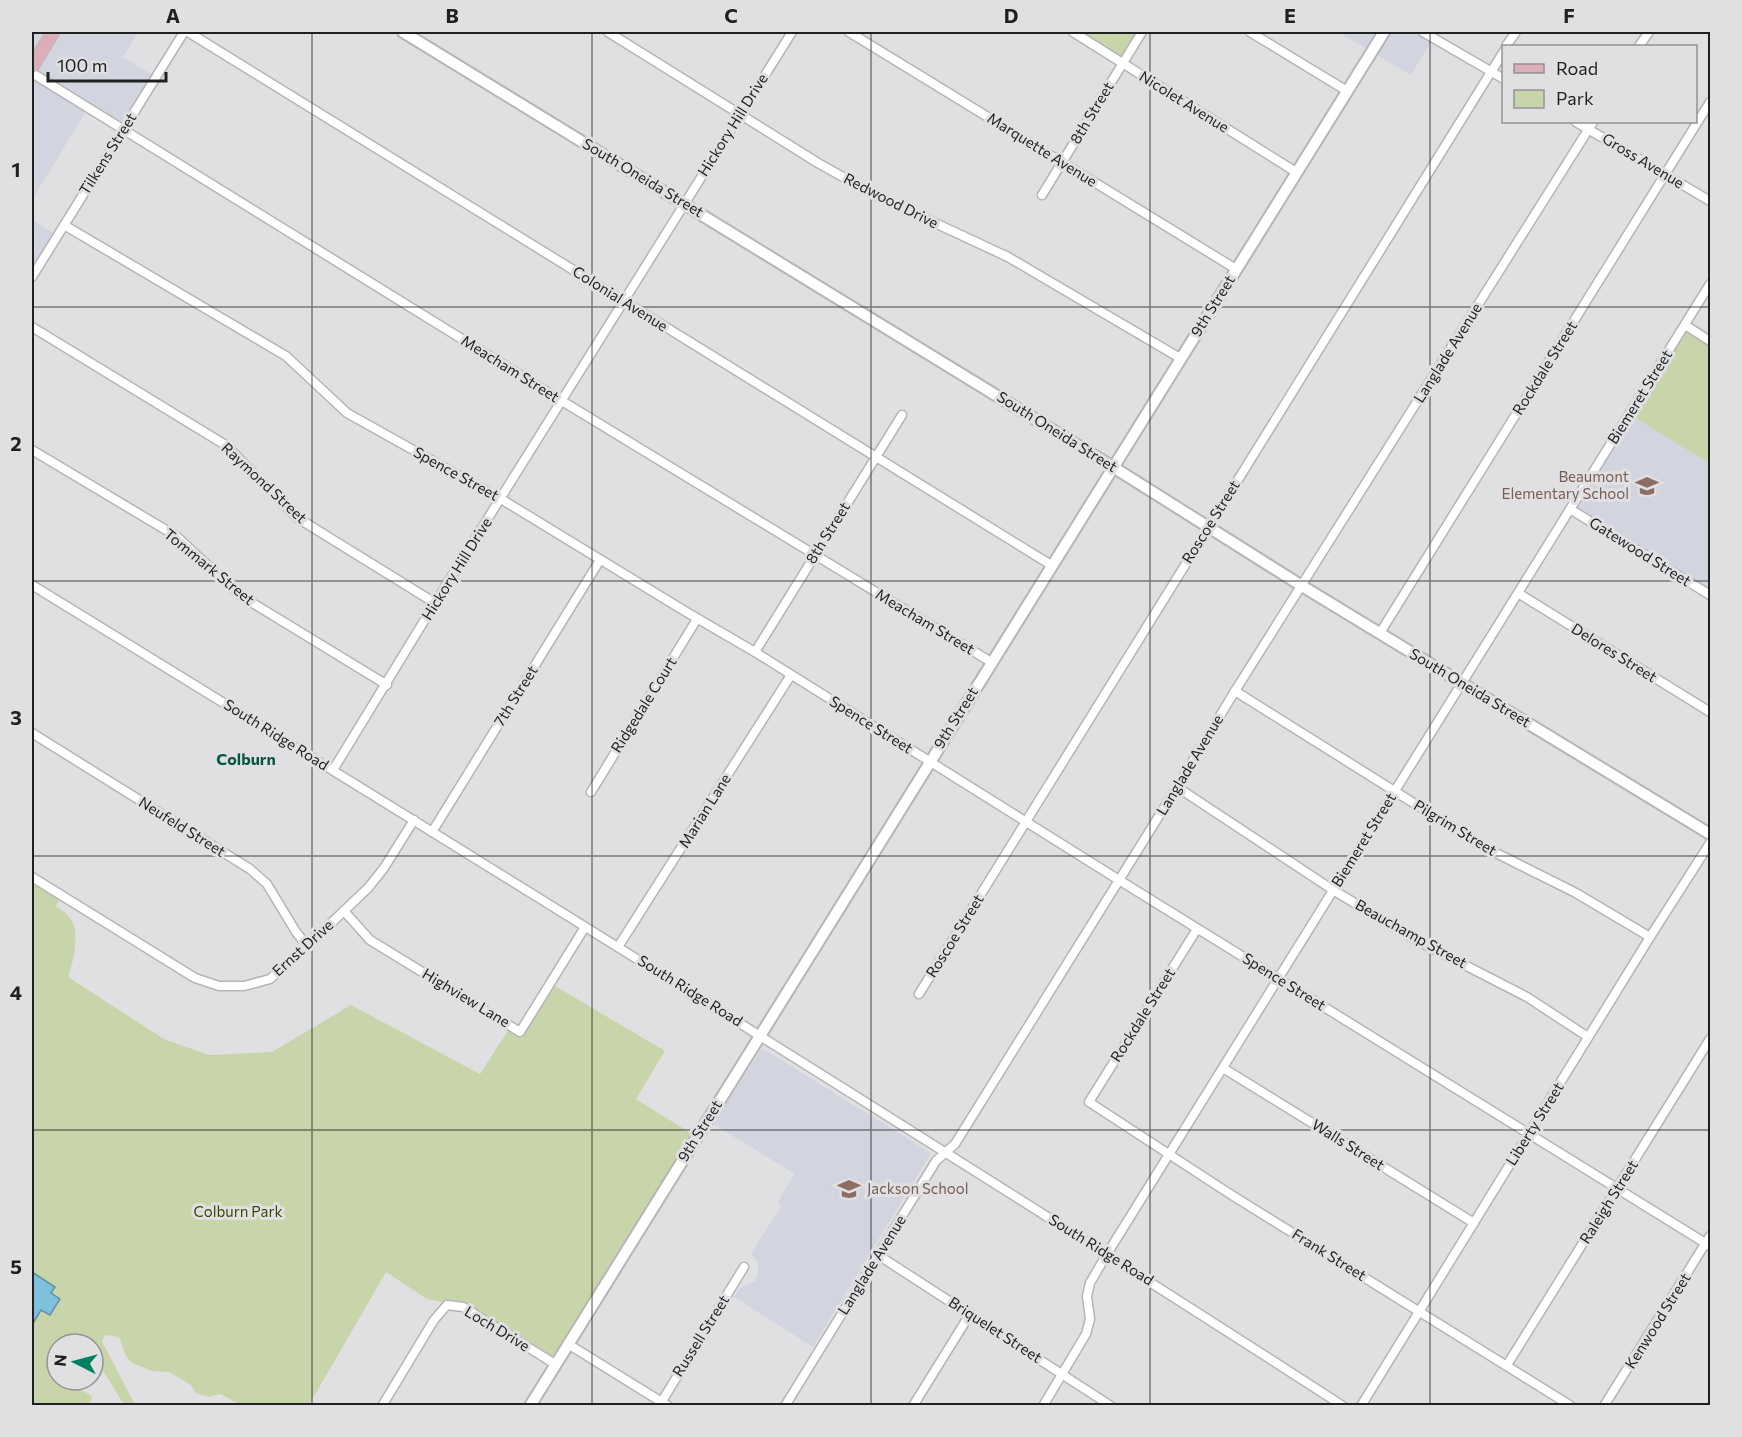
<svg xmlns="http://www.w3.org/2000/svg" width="1742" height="1437" viewBox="0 0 1742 1437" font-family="Commissioner,sans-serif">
<rect width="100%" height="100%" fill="#e0e0e3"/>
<g fill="#d2d5df">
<path d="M32,32H138L123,57L156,77L123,130L88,108L32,200Z"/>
<path d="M1338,32H1437L1411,75Z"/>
<path d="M32,219L57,236L32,277Z"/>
<path d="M1629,414L1710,464V595L1570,509Z"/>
<path d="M762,1048L931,1153L813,1347L734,1297L740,1288L755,1281L758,1272V1263L751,1254L781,1206L777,1203L795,1174L713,1124Z"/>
</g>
<g fill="#c8d5aa">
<path d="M1073,32H1142L1123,63Z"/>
<path d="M1685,325L1710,341V464L1629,414Z"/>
<path d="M32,877L62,896L56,906C62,910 70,916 73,923C79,936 73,964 68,977L164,1039L209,1055L272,1052L351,1005L480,1074L511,1026L520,1031L550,983L665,1051L636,1099L697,1137L555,1364L463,1307L447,1305L441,1302L427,1299L386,1272L309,1405H241L220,1394L208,1397L196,1393L191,1385L169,1372L152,1371L132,1363L126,1356L119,1337L105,1335L102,1341L135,1405H124L93,1354V1344H57V1380H79L76,1387L92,1396L90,1405H32Z"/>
</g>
<path fill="#7ec1dd" stroke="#6291a5" stroke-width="1.5" d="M32,1272L55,1287L51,1293L60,1299L50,1315L41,1310L32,1325Z"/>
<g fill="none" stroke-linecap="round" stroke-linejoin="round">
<g stroke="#b5b5b8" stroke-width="11">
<g id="minor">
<path d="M188,32L1051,565"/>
<path d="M608,32L818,163L877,196L1008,257L1180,358"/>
<path d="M849,32L1236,269"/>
<path d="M1073,32L1296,172"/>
<path d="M1250,32L1347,91"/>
<path d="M1423,32L1504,79"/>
<path d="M1506,46L1516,32"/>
<path d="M1639,46L1649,32"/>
<path d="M32,73L562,401L991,662"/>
<path d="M1576,122L1710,201"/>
<path d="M1042,195L1142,32"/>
<path d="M64,225L286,356L347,413L501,499L688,613L755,652L1119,880L1710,1246"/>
<path d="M32,277L184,32"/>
<path d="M1685,325L1710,341"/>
<path d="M32,327L227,446L296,517L435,603"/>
<path d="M32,450L176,536L241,596L387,685"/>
<path d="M1570,509L1710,595"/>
<path d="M32,585C471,855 909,1126 1343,1406"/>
<path d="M1518,593L1710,712"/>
<path d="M1380,633L1710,102"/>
<path d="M755,652L902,415"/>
<path d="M1235,691L1482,846L1576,893L1650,937"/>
<path d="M32,733L250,869L267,884L296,932L307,946"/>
<path d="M333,770L435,603L792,32"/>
<path d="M1177,787L1333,890L1416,940L1527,997L1588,1037"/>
<path d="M591,792L697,619"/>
<path d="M432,832L600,560"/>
<path d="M32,877L195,978L219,986H244L270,979L307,946L368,888L384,868L414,820"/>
<path d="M344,911L370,940L520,1032L585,927"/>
<path d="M1197,929L1089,1102L1230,1194L1571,1406"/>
<path d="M618,947L791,675"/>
<path d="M919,994L1504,51"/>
<path d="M1223,1068L1474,1223"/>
<path d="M878,1255L1111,1406"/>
<path d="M568,1344L668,1406"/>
<path d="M1507,1365L1710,1039"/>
<path d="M382,1406L434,1320L447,1305L463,1307L555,1364"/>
<path d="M659,1406L744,1267"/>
<path d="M785,1406L936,1161L955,1144L1177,787L1235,691L1593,122"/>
<path d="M913,1406L970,1314"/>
<path d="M1043,1406L1086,1334L1090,1319L1087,1296L1090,1283L1107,1254L1710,284"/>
<path d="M1361,1406L1650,937L1710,843"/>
<path d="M1604,1406L1710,1236"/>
</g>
</g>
<g stroke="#b5b5b8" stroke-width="14">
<g id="tertiary">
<path d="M403,32L1113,467L1302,586L1710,834"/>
<path d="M530,1406L1384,32"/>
</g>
</g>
<g stroke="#bcbcbc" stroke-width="15">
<path id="primary" d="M32,67L53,32"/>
</g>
<use href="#minor" stroke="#fff" stroke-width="8"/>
<use href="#tertiary" stroke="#fff" stroke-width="10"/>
<use href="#primary" stroke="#ddadba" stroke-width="12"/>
</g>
<path fill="none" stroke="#1f2021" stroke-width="1.5" stroke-opacity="0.55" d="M312,32V1406M592,32V1406M871,32V1406M1150,32V1406M1430,32V1406M32,307H1710M32,581H1710M32,856H1710M32,1130H1710"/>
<defs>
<g id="school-bare" transform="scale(1.8)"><path d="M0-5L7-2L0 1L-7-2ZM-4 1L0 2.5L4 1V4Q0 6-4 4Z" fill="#8d6e63" stroke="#e0e0e3" stroke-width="2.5" paint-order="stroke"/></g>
</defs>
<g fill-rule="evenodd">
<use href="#school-bare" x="1647" y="486"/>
<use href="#school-bare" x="849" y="1189"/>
</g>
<g text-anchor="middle" stroke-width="6" stroke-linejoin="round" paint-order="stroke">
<g font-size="15" fill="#1f2021" stroke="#e0e0e3">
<text transform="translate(1184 102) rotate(32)" y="5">Nicolet Avenue</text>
<text transform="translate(1092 113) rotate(-59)" y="5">8th Street</text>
<text transform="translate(733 125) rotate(-58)" y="5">Hickory Hill Drive</text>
<text transform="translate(1042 150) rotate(32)" y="5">Marquette Avenue</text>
<text transform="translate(108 154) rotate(-58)" y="5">Tilkens Street</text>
<text transform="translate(1643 161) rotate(31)" y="5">Gross Avenue</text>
<text transform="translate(643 178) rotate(31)" y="5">South Oneida Street</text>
<text transform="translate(891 201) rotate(27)" y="5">Redwood Drive</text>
<text transform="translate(620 299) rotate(32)" y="5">Colonial Avenue</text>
<text transform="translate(1213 306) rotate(-58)" y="5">9th Street</text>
<text transform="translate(1448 353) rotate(-58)" y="5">Langlade Avenue</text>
<text transform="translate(1545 368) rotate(-58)" y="5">Rockdale Street</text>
<text transform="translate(510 369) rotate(32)" y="5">Meacham Street</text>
<text transform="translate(1640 397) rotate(-58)" y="5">Biemeret Street</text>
<text transform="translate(1057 432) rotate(32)" y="5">South Oneida Street</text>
<text transform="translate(456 474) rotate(29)" y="5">Spence Street</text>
<text transform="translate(264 483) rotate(43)" y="5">Raymond Street</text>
<text transform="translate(1211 522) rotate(-58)" y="5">Roscoe Street</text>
<text transform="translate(828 533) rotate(-58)" y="5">8th Street</text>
<text transform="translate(1640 552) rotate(32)" y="5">Gatewood Street</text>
<text transform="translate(209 567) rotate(39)" y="5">Tommark Street</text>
<text transform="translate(457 569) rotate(-58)" y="5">Hickory Hill Drive</text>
<text transform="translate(925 622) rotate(31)" y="5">Meacham Street</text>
<text transform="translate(1614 653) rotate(32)" y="5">Delores Street</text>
<text transform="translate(1470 688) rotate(31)" y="5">South Oneida Street</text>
<text transform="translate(516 696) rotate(-58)" y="5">7th Street</text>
<text transform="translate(644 705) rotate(-58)" y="5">Ridgedale Court</text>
<text transform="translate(956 718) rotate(-58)" y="5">9th Street</text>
<text transform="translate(871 725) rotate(32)" y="5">Spence Street</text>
<text transform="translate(276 735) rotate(32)" y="5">South Ridge Road</text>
<text transform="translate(1190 765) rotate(-59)" y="5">Langlade Avenue</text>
<text transform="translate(705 811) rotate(-58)" y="5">Marian Lane</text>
<text transform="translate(182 827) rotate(32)" y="5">Neufeld Street</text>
<text transform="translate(1455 828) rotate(31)" y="5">Pilgrim Street</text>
<text transform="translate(1364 840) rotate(-58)" y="5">Biemeret Street</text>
<text transform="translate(1411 934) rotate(29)" y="5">Beauchamp Street</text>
<text transform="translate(955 936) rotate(-58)" y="5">Roscoe Street</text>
<text transform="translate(303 948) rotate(-42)" y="5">Ernst Drive</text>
<text transform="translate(1284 982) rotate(32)" y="5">Spence Street</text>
<text transform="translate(690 991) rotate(32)" y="5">South Ridge Road</text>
<text transform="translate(466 998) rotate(31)" y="5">Highview Lane</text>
<text transform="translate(1143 1015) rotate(-58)" y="5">Rockdale Street</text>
<text transform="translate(1535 1124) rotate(-58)" y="5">Liberty Street</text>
<text transform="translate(700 1131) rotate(-58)" y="5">9th Street</text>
<text transform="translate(1348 1145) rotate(32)" y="5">Walls Street</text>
<text transform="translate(1609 1202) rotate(-58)" y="5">Raleigh Street</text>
<text transform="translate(1101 1250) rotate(32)" y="5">South Ridge Road</text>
<text transform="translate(1329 1255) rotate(32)" y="5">Frank Street</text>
<text transform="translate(872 1265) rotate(-58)" y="5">Langlade Avenue</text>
<text transform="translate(1658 1321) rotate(-58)" y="5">Kenwood Street</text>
<text transform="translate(497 1329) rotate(31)" y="5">Loch Drive</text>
<text transform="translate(995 1330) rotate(33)" y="5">Briquelet Street</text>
<text transform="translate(701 1336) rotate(-58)" y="5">Russell Street</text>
</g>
<g font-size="15" fill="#785e54" stroke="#e0e0e3" text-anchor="end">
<text x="1629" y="482">Beaumont<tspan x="1629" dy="17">Elementary School</tspan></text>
<text x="867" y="1194" text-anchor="start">Jackson School</text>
</g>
<g font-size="15" fill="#394703" stroke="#e0e0e3">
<text x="238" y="1217">Colburn Park</text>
</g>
<g font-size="16" font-weight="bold" fill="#045640" stroke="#e0e0e3">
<text x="246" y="765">Colburn</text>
</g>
</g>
<rect width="1742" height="1437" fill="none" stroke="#e0e0e3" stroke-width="66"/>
<rect x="1502" y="45" width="195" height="78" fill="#e0e0e3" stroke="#939395" stroke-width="1.5"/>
<rect x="1514" y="64" width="30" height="9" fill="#ddadba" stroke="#939395" stroke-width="1.5"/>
<text x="1556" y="75" font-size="18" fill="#1f2021">Road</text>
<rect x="1514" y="90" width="30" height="18" fill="#c8d5aa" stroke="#939395" stroke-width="1.5"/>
<text x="1556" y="105" font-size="18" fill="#1f2021">Park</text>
<g transform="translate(75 1362) rotate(276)"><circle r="28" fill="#e0e0e3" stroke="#939395" stroke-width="1.5"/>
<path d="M0-4.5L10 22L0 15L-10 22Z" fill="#008061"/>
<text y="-9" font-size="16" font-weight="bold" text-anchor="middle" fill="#1f2021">N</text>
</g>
<path d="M48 72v9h118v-9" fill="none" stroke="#1f2021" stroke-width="3"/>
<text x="57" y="72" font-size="18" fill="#1f2021" stroke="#e0e0e3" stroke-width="4.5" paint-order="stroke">100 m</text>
<rect x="33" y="33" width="1676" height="1371" fill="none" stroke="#1f2021" stroke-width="2"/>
<g font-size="20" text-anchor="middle" font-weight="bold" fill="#1f2021">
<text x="173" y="23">A</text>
<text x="452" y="23">B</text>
<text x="731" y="23">C</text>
<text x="1011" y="23">D</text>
<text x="1290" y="23">E</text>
<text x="1569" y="23">F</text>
<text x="16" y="177">1</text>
<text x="16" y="451">2</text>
<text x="16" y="725">3</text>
<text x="16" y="1000">4</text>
<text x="16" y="1274">5</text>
</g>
</svg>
